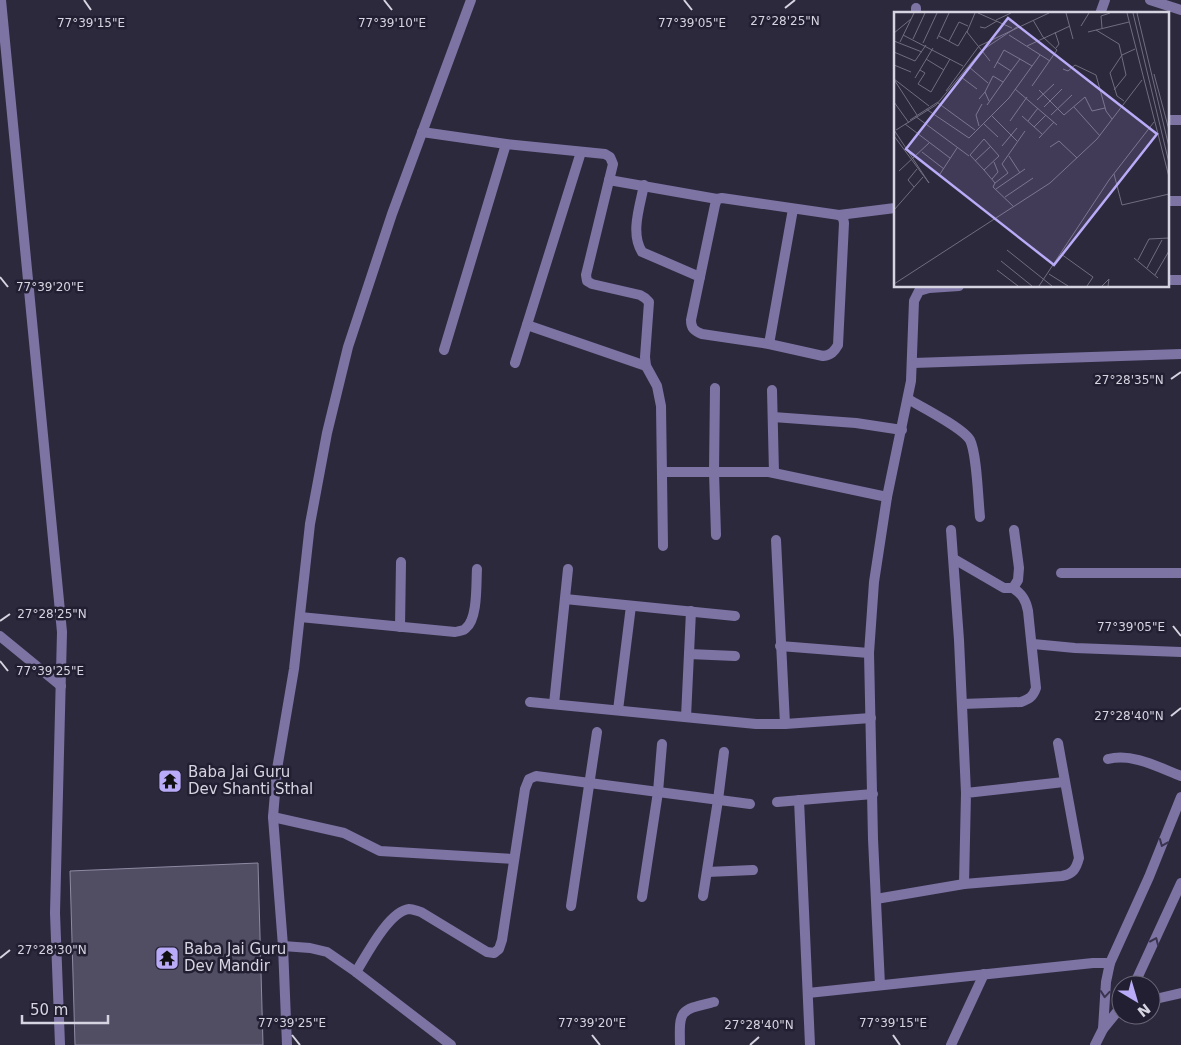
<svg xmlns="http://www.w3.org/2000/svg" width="1181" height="1045" viewBox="0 0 1181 1045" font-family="'DejaVu Sans',sans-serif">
<rect width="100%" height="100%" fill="#2d293d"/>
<path fill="#514e64" stroke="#8d8aa2" d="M258,863L263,1045H75L70,871Z"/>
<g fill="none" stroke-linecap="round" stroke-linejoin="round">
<g stroke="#7d74a4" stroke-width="10">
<path d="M1,0L62,632L55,913L60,1045"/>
<path d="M1150,0L1181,10"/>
<path d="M916,8V14"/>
<path d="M1100,14L1105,0"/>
<path d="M1167,120H1181"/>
<path d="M422,132L506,144L605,154L610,157L613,164L586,275L587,281L592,284L640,295L645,298L649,302L645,357L646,366L657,386L661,406L663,546"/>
<path d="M609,180L717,199"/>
<path d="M644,185C640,206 630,233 642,252L700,277"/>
<path d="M722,198L839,215L843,218L844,223L838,345C834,352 831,355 823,356L769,344L702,334C694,331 691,328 691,320L715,205L717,199Z"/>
<path d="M1167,201H1181"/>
<path d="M839,215L895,208"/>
<path d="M1167,280H1181"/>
<path d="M527,325L646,366"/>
<path d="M769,344L793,209"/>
<path d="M444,350L506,144"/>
<path d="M515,363L581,152"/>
<path d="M913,363L1181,354"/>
<path d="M715,388L714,472L716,535"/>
<path d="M772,390L774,473"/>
<path d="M908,399C922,407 963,428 970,440C977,454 978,499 980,517"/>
<path d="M773,417L856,423L902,430"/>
<path d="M662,472H769L887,497"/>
<path d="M951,530L959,640L966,793"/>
<path d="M776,540L785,724"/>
<path d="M954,559L1004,588H1013L1018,580L1019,568L1014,530"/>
<path d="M1061,573H1181"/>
<path d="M565,599L735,616"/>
<path d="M300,617L455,632C459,631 464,631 466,628C478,618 476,584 477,569"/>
<path d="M400,627L401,562"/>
<path d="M0,636L61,686"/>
<path d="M1033,644L1075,648L1181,652"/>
<path d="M780,646L869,653"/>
<path d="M689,654L735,656"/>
<path d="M530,702L756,724H785L871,718"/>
<path d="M554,704L568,569"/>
<path d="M962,704L1021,702C1029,699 1033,697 1036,688L1028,611C1026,600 1022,594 1013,588"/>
<path d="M618,710L631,606"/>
<path d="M686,717L691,611"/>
<path d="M1108,759C1133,753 1158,767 1181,776"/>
<path d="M799,800L810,1045"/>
<path d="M777,802L873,794"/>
<path d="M273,817L344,833L380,851L513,859"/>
<path d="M707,872L753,870"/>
<path d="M964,884L1062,876C1073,874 1076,869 1079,858L1058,743"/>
<path d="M703,896L718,800L724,752"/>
<path d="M642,897L658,792L662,744"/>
<path d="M876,899L964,884L966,793L1064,782"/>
<path d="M571,906L597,732"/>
<path d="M283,946L310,948L327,952L356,972L451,1045"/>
<path d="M356,972C366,956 389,911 409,909C413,909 417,911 421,912L487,952L494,953L499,949L502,940L525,789L529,779L536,776L750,804"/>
<path d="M880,985L873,839L869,653L874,582L887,497L911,381L914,301L919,291L929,288L959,286"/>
<path d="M1134,985L1181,883"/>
<path d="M808,993L1093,963H1110"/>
<path d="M1151,1000L1181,993"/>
<path d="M1103,1029L1106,982L1110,963L1149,877L1181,797"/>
<path d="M680,1045C679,1009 680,1010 714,1002"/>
<path d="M951,1045L984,974"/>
<path d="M1095,1045L1103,1029L1121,1007"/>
</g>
<path stroke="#7d74a4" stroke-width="10" d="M287,1045L283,946L273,817L277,769L294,669L310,524L327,433L348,347L392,214L471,0"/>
</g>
<defs><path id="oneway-chevron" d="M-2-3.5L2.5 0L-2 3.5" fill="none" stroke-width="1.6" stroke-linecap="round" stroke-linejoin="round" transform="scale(1.25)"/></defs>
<g stroke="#3a344e">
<use href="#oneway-chevron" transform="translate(1163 843) rotate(112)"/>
<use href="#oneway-chevron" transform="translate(1155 941) rotate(-66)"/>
<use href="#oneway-chevron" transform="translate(1105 994) rotate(95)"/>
</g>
<path fill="none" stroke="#d6d4e1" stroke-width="2" d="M84,0L91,10M384,0L392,10M684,0L692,10M785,8L795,0M0,277L8,287M1171,379L1181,372M0,621L10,614M1173,626L1181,636M0,661L8,671M1171,716L1181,708M0,958L10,950M292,1035L300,1045M592,1035L600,1045M893,1035L900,1045M750,1045L759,1037"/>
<defs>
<g id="temple-square" transform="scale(1.25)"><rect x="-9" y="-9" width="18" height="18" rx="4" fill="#b9abf7" stroke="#231f32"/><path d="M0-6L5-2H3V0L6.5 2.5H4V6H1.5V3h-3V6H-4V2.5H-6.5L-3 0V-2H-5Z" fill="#111"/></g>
</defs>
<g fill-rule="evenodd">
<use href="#temple-square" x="170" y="781"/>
<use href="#temple-square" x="167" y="958"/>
</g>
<g text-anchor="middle" stroke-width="5" stroke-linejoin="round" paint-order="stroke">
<g font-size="15" fill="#d6d4e1" stroke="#231f32" text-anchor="start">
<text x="188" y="777">Baba Jai Guru<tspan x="188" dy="17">Dev Shanti Sthal</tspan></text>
<text x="184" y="954">Baba Jai Guru<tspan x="184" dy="17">Dev Mandir</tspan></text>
</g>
</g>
<g transform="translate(894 12)">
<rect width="275" height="275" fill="#2d293d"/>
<path fill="none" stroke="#716d7f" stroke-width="1" d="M81,1L73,20L96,49M84,1L118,16M172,1L179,27M233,1L275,165M239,1L275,151M243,1L275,135M102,8L117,1M187,14L195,1M86,15L91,16L103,9M208,16L207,4L216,1M202,18L225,32L232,63L220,78M161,20L165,32L162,36M194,20L235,10M0,21L17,7M9,23L69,54M115,23L156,49M45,24L64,34L73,19M19,27L31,1M43,27L55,1M0,29L28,40M55,29L65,10L74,14M6,30L20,1M29,31L43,1M133,34L176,14M0,40L21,49L32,33M32,47L50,58M103,50L117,59L126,47L138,54M0,53L17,60M75,55L94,71M100,56L110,38L126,47M169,57L174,59L181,53L202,63L212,99L218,107M26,58L31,61L24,72L37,80L56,47M260,62L275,118M67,65L83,77M21,66L39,36M0,67L35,94M1,69L23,103M138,74L163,38L149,25L139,8M121,77L163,113M145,78L170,103L191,85L198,99L211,96M52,79L85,34L155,1M91,80L99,64L109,70M85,87L91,80L95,89M143,88L160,72M230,89L223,84L216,61L228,43L241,37M0,90L15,111M44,91L81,118M93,93L117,59M150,95L168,77M180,95L206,124M32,97L75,126L115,86L146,43M157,103L178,83M21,104L75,144M98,104L123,129M128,104L148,122M16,108L44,90M116,109L133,85M134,109L144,96M89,111L104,125M11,112L56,146M85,114L82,103L88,92M140,115L152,103M0,118L35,171M2,118L42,93L87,39L123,15M0,124L35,171M145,126L160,110M90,127L105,144L90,158L76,143ZM108,134L123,116M156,135L165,129L183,146M28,140L50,157M115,144L126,161M81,149L97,134M90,158L101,171L99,175L120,195M5,159L35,131M46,162L63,136M220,162L228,193L275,182M98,167L104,160L100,150M101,171L114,161L108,152L131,119M20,175L14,168L23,157M102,177L131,157M111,185L139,166M0,198L29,165M113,238L158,274M167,242L199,265L193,274M240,246L264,266M244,248L255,227L275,226M107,249L138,274M253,256L268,228M103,258L124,274M155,262L174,274M261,263L275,239M0,272L156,171L203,127L248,68M145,274L215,168L260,110M208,274L215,267L214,274"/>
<path fill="#b9abf7" fill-opacity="0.15" stroke="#b9abf7" stroke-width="2.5" d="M114,6L263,122L160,253L12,137Z"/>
<rect width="275" height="275" fill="none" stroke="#d6d4e1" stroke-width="2.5"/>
</g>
<g font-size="12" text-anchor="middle" fill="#d6d4e1" stroke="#231f32" stroke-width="5" stroke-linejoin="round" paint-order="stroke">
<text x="785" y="25">27°28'25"N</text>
<text x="91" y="27">77°39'15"E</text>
<text x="392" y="27">77°39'10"E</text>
<text x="692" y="27">77°39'05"E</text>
<text x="50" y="291">77°39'20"E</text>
<text x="1129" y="384">27°28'35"N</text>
<text x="52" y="618">27°28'25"N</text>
<text x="1131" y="631">77°39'05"E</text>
<text x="50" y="675">77°39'25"E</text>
<text x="1129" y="720">27°28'40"N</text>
<text x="52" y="954">27°28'30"N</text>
<text x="292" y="1027">77°39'25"E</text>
<text x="592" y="1027">77°39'20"E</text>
<text x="893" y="1027">77°39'15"E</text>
<text x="759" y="1029">27°28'40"N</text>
</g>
<g transform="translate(1136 1000) rotate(142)"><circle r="24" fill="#231f32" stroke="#6b6778"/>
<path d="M0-4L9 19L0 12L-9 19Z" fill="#b9abf7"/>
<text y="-8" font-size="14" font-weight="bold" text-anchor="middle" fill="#d6d4e1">N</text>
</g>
<path d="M22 1015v8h86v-8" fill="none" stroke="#d6d4e1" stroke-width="2.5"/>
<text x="30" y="1015" font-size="15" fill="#d6d4e1" stroke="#231f32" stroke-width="4" paint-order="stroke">50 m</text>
</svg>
